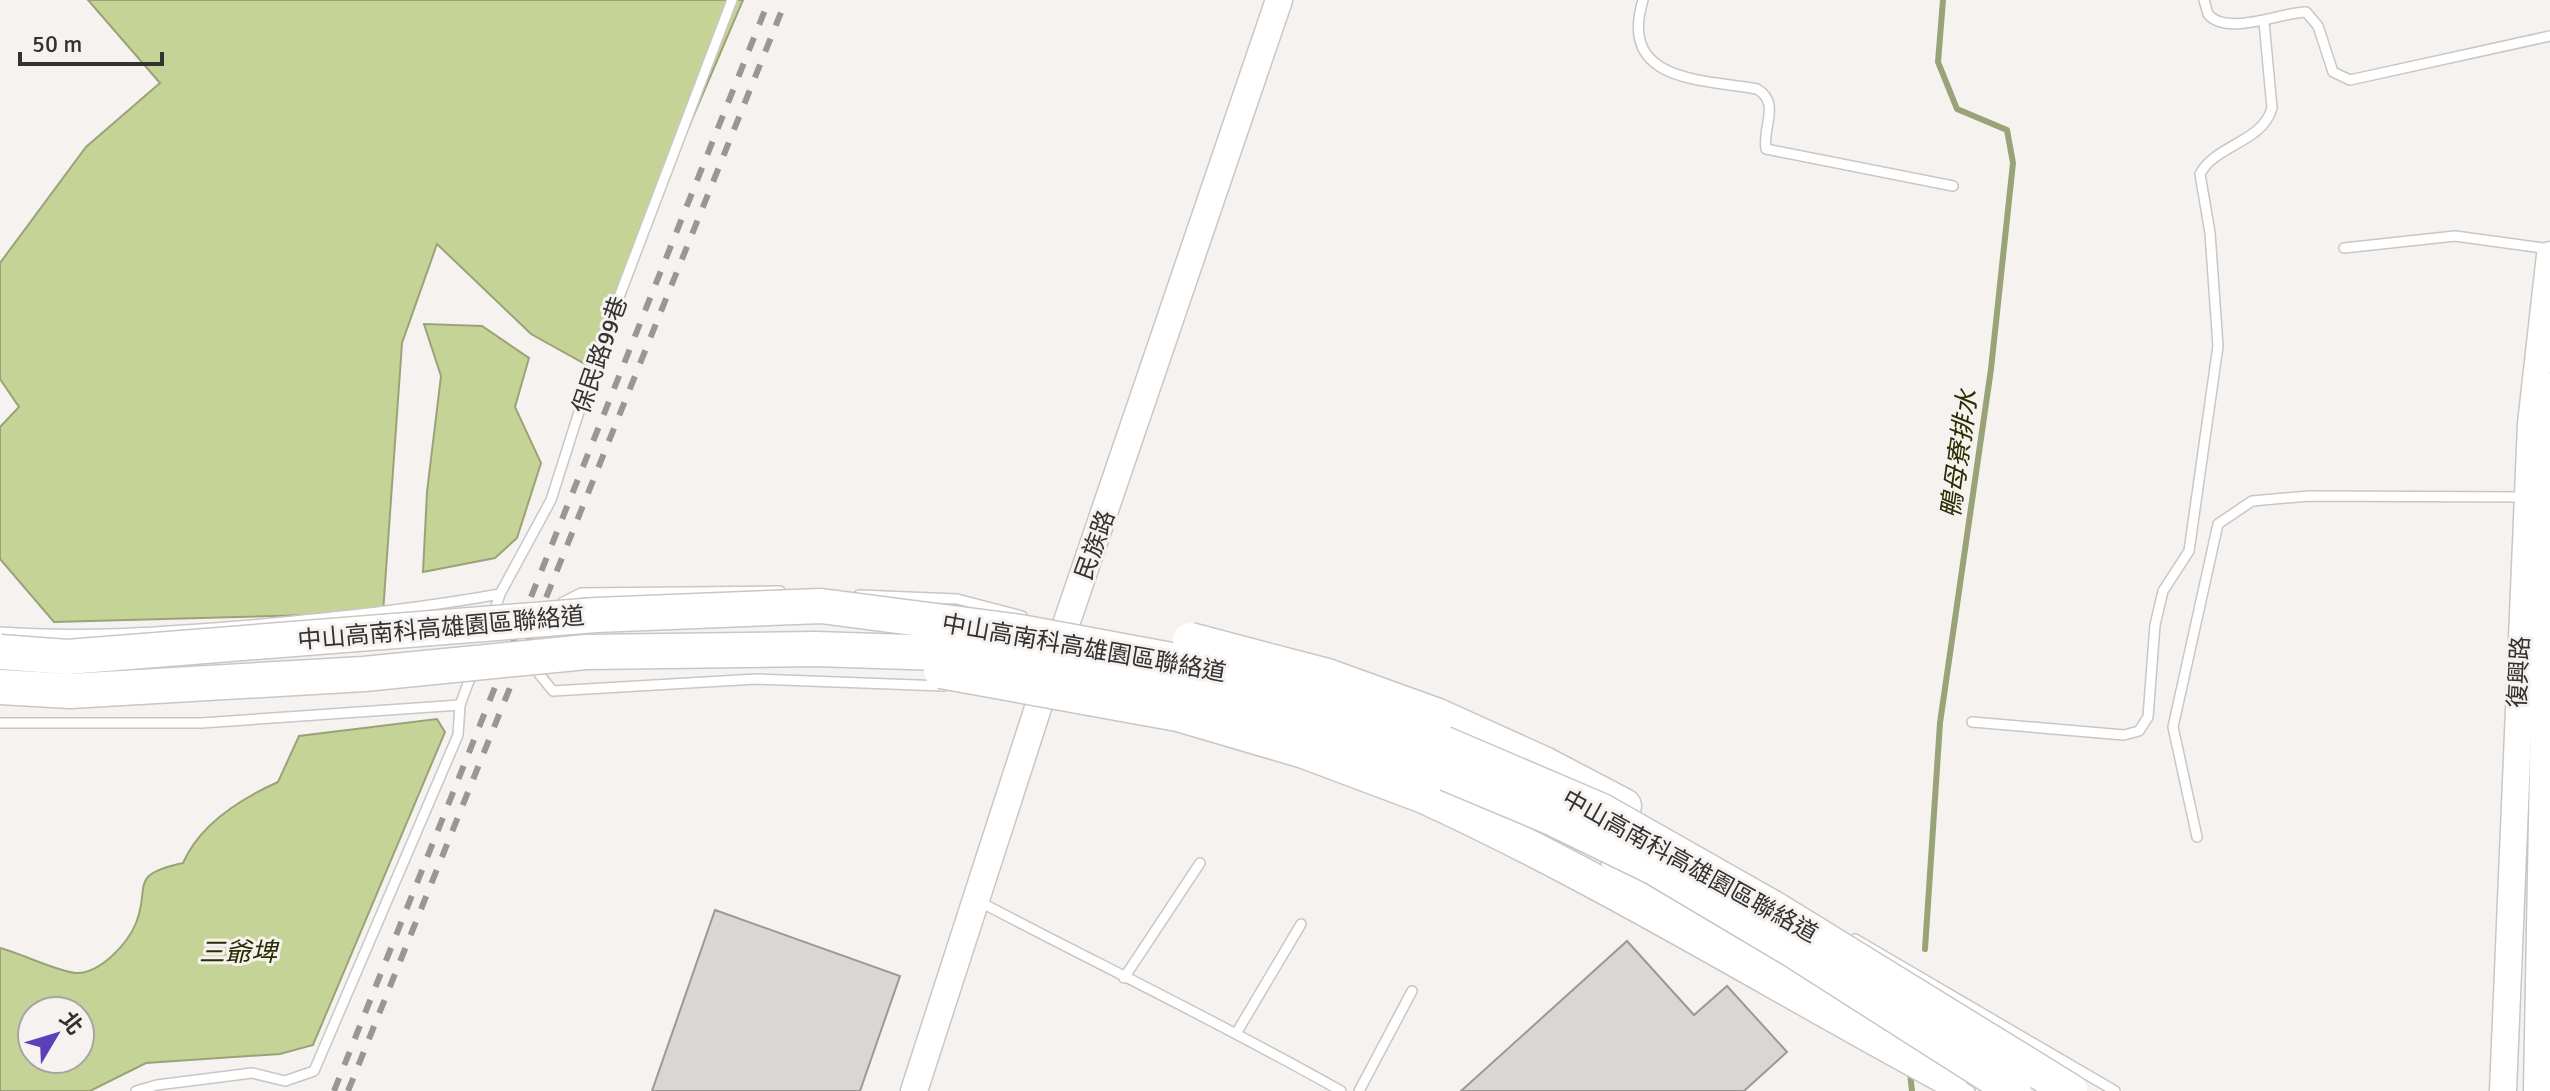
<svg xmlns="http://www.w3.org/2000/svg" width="2550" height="1091" viewBox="0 0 2550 1091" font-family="Signika,'Noto Sans TC',sans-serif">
<rect width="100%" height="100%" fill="#f5f2f0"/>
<g fill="#c6d396" stroke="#9aa378" stroke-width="2" fill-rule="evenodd">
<path d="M88,0H743L587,365L531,334L437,244L402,343L383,613L54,622L0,559V427L19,407L0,379V263L86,147L160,83Z"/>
<path d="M424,324L482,326L529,358L515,407L541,463L517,538L495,558L423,572L427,492L441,376Z"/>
<path d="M437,719L445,732L313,1045L280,1054L146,1063L90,1091H0V948C20,953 61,973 77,973C101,973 128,943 136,923C151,886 127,875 183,863C200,824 240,799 278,782L299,736ZM32,1011H80V1059H32Z"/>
</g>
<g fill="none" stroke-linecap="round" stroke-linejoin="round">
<g stroke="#9aa378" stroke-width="6">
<path d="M1925,949L1940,723L1991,369L2013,163L2007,130L1957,109L1938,62L1943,0"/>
<path d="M1910,1073L1912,1091"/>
</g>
</g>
<g fill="#d9d6d5" stroke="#9b9897" stroke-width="2">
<path d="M715,910L900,976L860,1091H652Z"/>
<path d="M1627,941L1694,1015L1727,986L1787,1052L1744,1091H1461Z"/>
</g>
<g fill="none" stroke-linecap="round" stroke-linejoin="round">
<g stroke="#c9c7c5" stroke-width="12">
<g id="lane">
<path d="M1643,0C1618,82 1700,79 1757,89C1781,103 1762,127 1766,149L1953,186"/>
<path d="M2204,0L2208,14C2226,37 2282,12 2306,12L2318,26L2333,72L2350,80L2550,36"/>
<path d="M2344,248L2455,236L2550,249"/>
<path d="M859,595L957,599L1022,616"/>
<path d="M561,608L563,602L581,593L780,591"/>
<path d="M493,615L500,594L551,500L597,355L732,0"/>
<path d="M0,632C84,638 167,632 251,625C335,617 417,609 500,594"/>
<path d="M542,663L539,674L553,691L756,679L944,686"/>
<path d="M1972,722L2124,735L2139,731L2148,717L2155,625L2163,591L2189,551L2218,346L2210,233L2200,174C2215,145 2263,142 2272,108L2264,22"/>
<path d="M0,723H201L460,705"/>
<path d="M2197,837L2173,727L2218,524L2252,501L2309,496L2524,497"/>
<path d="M1606,863L1793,973"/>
<path d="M980,902C1100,965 1223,1024 1341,1091"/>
<path d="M1855,939L2115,1091"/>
<path d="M1124,978L1200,863"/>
<path d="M1237,1032L1301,924"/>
<path d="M1955,1082L1970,1091"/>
<path d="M136,1091L157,1085L252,1073L285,1081L314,1071L458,735L460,705L473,670"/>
<path d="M1359,1091L1412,991"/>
</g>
</g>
<g stroke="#c9c7c5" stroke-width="29">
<g id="secondary">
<path d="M914,1091L1048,677L1279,0"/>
<path d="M2503,1091L2531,424L2550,255"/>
<path d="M2537,1091L2550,387"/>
</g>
</g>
<g stroke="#c9c7c5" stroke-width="37">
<g id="highway">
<path d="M1438,716L1544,764L1624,806"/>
<path d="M1424,796C1605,879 1774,984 1950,1079"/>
</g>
</g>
<use href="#lane" stroke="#fff" stroke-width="9"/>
<use href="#secondary" stroke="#fff" stroke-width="26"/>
<use href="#highway" stroke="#fff" stroke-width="34"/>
<g stroke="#999796" stroke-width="6" stroke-dasharray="14 14" stroke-linecap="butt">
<path d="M334,1091L769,0"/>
<path d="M348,1091L786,0"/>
</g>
<g stroke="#c9c7c5" stroke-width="37" stroke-linecap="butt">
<g id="highway-bridge">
<path d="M1190,640L1327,676L1438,716"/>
<path d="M0,652L67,657L596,615L821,606L1020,632L1214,668L1438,741L1602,811L1773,908L2070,1091"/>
<path d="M941,671L1178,714L1304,751L1424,796"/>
<path d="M0,687L70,691L364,674L586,652L815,649L1004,655L1204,693L1426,765L1550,817L1653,867L1791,949L2014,1091"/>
</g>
</g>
<use href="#highway-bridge" stroke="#fff" stroke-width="34"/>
</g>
<g text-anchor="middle" stroke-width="6" stroke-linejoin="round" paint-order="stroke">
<g font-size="24" fill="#333231" stroke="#f5f2f0">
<text transform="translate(600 355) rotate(-71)" y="8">保民路99巷</text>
<text transform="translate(1095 545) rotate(-70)" y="8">民族路</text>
<text transform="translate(441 628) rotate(-5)" y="8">中山高南科高雄園區聯絡道</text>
<text transform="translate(1084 648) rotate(10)" y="8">中山高南科高雄園區聯絡道</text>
<text transform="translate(2519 672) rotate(-87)" y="8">復興路</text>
<text transform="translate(1690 866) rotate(29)" y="8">中山高南科高雄園區聯絡道</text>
</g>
<g font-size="26" font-style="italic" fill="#282e00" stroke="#f5f2f0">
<text transform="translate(1959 454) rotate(-82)" y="9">鴨母寮排水</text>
<text x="238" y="961">三爺埤</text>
</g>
</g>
<g transform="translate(56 1035) rotate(52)"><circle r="38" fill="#f5f2f0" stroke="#a7a5a4" stroke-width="2"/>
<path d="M0-6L14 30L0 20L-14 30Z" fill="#5c40b9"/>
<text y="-12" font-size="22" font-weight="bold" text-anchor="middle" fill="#333231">北</text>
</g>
<path d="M20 52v12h142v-12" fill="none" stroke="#333231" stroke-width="4"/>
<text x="32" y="52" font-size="24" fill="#333231" stroke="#f5f2f0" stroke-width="6" paint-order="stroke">50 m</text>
</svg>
